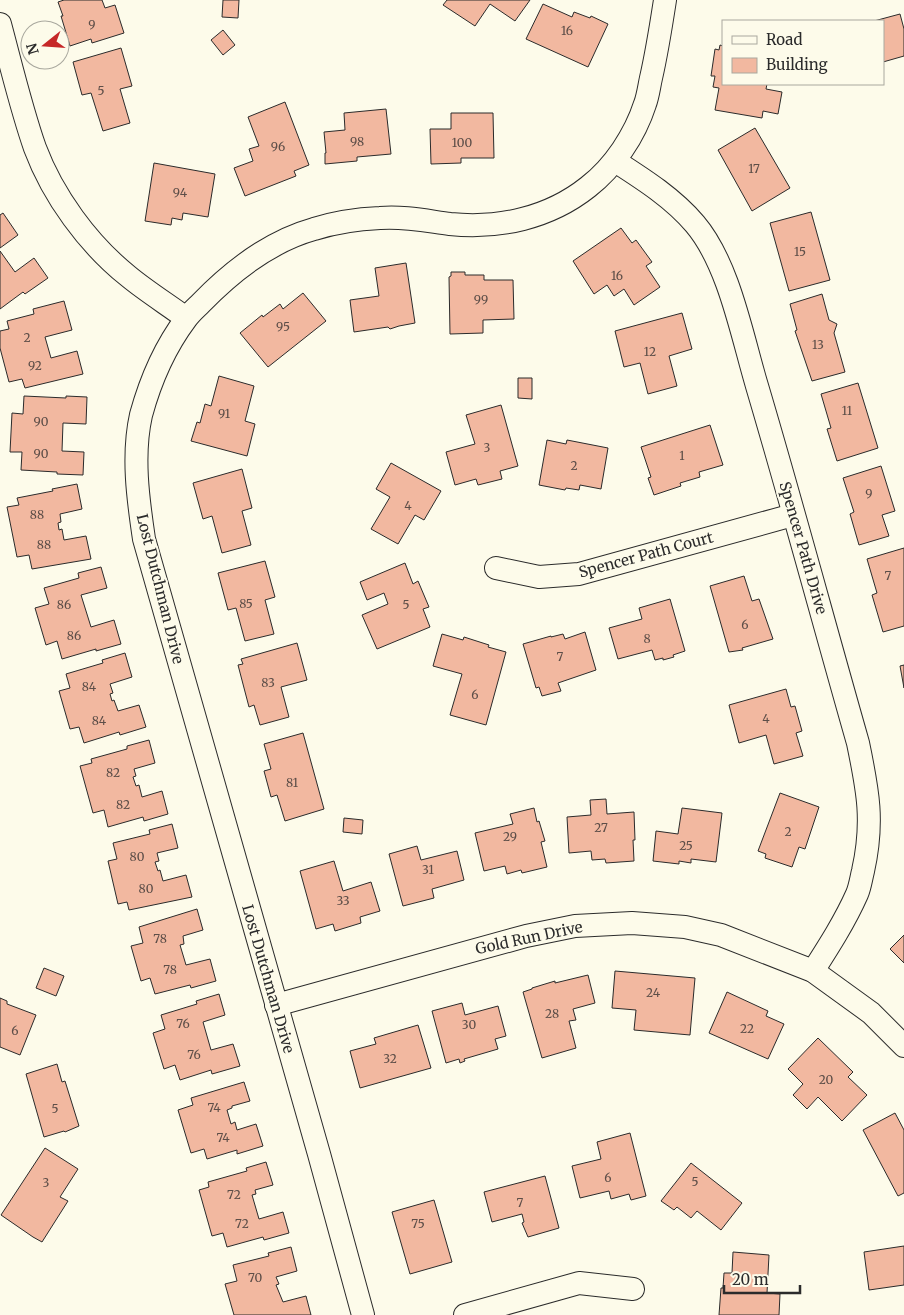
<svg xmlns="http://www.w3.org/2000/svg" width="904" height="1315" viewBox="0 0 904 1315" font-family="Merriweather,serif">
<rect width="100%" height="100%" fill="#fdfbea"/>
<g fill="#f2b8a0" stroke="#2b2b2b">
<path d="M64,0H102L105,8L115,5L124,33L92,43L91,39L70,46L61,16H63L58,2Z"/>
<path d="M223,0H239L238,18L222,17Z"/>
<path d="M447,0H530L515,21L490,4L475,26L443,5Z"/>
<path d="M543,4L572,17L574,12L590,18L591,16L608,24L588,67L526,39Z"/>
<path d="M900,14L904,29V56L883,62V21H874Z"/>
<path d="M223,30L235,45L223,55L211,40Z"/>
<path d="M720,45L723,46V84H767L766,89L782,92L778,114L763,111L762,118L715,110L719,88L713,87L715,76H711L715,49L719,50Z"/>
<path d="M121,48L132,86L120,89L130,123L103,131L91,93L82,95L73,62Z"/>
<path d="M285,102L309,165L294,171L296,176L245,196L234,168L253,161L249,149L259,146L248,117Z"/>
<path d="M386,109L391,154L357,157V161L325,164V153H326L324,132L345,130L344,113Z"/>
<path d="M451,113H493L494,158H461V163L431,164L430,129H451Z"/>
<path d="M755,128L790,188L752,211L718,150Z"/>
<path d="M154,163L215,174L208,217L183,213L182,220L172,218L171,225L145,221Z"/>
<path d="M811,212L830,280L789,291L770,223Z"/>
<path d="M3,213L18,235L0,248V215Z"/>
<path d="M621,228L632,243L636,240L652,262L646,266L660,287L634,305L624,289L614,296L607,285L594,294L573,261Z"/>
<path d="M0,251L15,272L34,258L48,278L25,294L23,292L0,309Z"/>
<path d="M406,263L415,323L399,326L390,329L388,327L354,332L350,300L379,296L375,268Z"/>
<path d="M451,272H465V275H484V280H513L514,319L483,320V333L450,334L449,277L451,276Z"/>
<path d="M303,293L326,321L268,367L240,333L262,315L263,317L280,304L283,309Z"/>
<path d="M822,294L829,320L837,324L834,333L845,372L812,381L795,331L797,330L790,304Z"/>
<path d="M64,301L72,330L45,337L51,358L77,351L83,374L25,388L22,379L9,382L0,348V331L9,329L7,321L34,314L33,309Z"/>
<path d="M682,313L692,349L669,356L677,386L648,394L640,363L624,367L615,331Z"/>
<path d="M219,376L254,386L245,421L255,424L247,456L191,441L197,422L200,423L205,404L211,406Z"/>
<path d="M518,378H532V399L518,398Z"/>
<path d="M858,383L878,448L837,461L827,429L831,428L821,394Z"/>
<path d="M24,396L66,398V396L87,397L86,424L63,423L62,451L84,452L83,475L57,474V472L21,470L22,452H10L12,413L23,414Z"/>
<path d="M501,405L518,466L500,471L502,479L478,485L476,479L455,485L446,452L475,444L466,415Z"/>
<path d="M710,425L723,465L699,472L700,477L680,483L681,486L654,495L648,478L651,477L641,447Z"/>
<path d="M547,440L566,444L567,440L608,448L601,489L580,485L579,490L566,488L565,490L539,485Z"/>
<path d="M391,463L441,491L424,520L415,515L398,544L371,529L390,497L376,489Z"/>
<path d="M881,466L895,511L882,515L889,536L859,545L850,514L854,512L843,478Z"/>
<path d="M242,469L252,508L242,511L251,545L222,553L212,516L203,519L193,483Z"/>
<path d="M77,484L82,509L60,514L61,522L58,523L59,530L62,529L64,540L86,536L91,559L32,569L29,555L17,557L7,507L19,505L17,498L53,491L52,489Z"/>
<path d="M904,548V626L883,632L872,595L877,593L867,559Z"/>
<path d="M265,561L275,597L265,600L274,634L245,641L236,608L228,610L218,573Z"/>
<path d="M405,563L413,584L418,581L429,607L423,609L430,627L377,649L362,615L388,604L384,593L367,600L360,582Z"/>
<path d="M101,567L107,588L81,595L91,627L114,620L121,644L96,651V649L62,659L57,641L46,645L35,608L49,604L44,588L79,578L78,573Z"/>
<path d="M744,576L752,601L759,599L773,639L742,648L743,650L729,652L710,586Z"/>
<path d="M670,599L685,651L673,655L674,657L663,660V658L655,660L652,650L618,659L609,628L642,619L639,608Z"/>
<path d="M585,632L596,670L558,683L561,691L542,696L539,687L536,688L523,644L551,636V637L563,634L565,639Z"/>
<path d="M442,634L463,640L464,637L489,645L488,647L506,652L486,725L450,715L462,674L433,666Z"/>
<path d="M297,643L307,680L281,687L289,717L260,725L254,705L249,707L238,665L243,664L241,659Z"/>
<path d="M125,653L132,677L110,684L113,693L110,694L112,701L114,700L118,711L139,705L146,727L120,735L119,732L84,743L79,727L70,729L59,691L70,688L66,674L103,663L102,660Z"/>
<path d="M904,665V688L900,666Z"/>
<path d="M786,689L791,707L795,706L802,731L796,733L803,756L774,764L766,735L739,743L729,705Z"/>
<path d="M303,733L324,809L285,821L277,795L271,797L264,771L271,769L264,744Z"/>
<path d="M149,740L155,763L134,769L136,776L133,777L136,786L139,785L142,797L162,791L168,814L144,821L143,817L108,827L104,810L93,813L80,766L92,763L91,759L127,749V746Z"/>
<path d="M780,793L819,807L805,849L799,847L792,867L765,858L766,854L758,851Z"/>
<path d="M606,799L607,814L634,812L635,840H633L634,861L606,863L605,859L592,860L591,851L569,853L567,817L591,815L590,800Z"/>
<path d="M534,808L537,822L539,821L545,841L541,842L547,867L522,873L521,870L507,874L505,866L484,871L475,833L513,824L510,814Z"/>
<path d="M682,808L722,813L716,862L691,859V863L679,861V864L653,861L656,831L678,834Z"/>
<path d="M344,818L363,820L362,834L343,832Z"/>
<path d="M172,824L178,848L157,853L159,861L155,862L158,871L160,870L163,881L186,875L192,897L129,910L127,902L118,904L108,861L117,859L113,843L150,834L149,830Z"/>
<path d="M417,846L421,860L457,851L464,880L432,889L434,898L403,906L389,854Z"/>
<path d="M334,861L343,891L371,882L380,911L360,917L361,923L335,931L333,924L316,929L300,871Z"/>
<path d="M197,909L203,930L183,936L184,944L180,945L186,965L210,959L216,981L191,988L190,985L155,994L150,978L141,981L131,946L143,943L139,927Z"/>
<path d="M904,935V963L890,949Z"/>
<path d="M44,968L64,976L56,996L36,988Z"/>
<path d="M615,971L695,978L690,1035L634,1030L636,1010L612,1008Z"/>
<path d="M588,975L595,1003L573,1009L576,1020L569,1021L576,1048L542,1058L523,992L532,989V988L555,981V983Z"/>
<path d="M727,992L768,1011L766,1016L784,1024L768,1059L709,1033Z"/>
<path d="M219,994L225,1015L203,1022L211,1050L233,1044L240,1066L212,1074L211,1070L180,1080L175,1065L164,1069L153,1033L165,1029L161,1015L197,1004L196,1001Z"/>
<path d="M0,998L7,1001V1004L36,1015L20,1055L0,1047Z"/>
<path d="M462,1003L465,1015L498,1006L506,1036L495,1039L498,1049L464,1059L465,1061L460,1063L459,1059L446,1063L432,1011Z"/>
<path d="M418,1025L431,1068L360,1088L350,1051L376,1044L374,1038Z"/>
<path d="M818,1038L853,1072L848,1077L867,1095L842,1121L818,1097L807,1109L793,1095L803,1084L788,1069Z"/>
<path d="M57,1064L62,1082L65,1081L79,1126L65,1132L64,1131L44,1137L26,1074Z"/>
<path d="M244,1082L250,1101L232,1106V1108L227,1110L231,1124L235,1122L237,1130L256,1124L263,1146L237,1154V1150L207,1159L204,1149L191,1153L178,1110L193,1105L191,1098Z"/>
<path d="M895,1113L904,1130V1193L898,1196L863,1130Z"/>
<path d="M630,1133L646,1196L631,1200L629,1194L611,1199L609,1191L580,1198L572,1166L601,1159L597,1142Z"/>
<path d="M45,1148L78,1169L60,1197L68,1201L42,1242L33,1237L1,1215Z"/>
<path d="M266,1162L273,1185L255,1190L256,1194L252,1195L259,1219L283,1212L289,1233L264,1240L263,1237L227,1247L223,1233L212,1236L199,1190L209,1187L208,1182L247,1171L246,1168Z"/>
<path d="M691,1163L742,1203L721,1230L697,1211L691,1218L677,1207L674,1210L661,1201Z"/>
<path d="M545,1176L559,1228L528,1237L522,1223L524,1222L522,1214L492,1222L484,1192Z"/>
<path d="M434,1200L452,1262L410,1274L392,1212Z"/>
<path d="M904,1246V1285L869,1290L864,1252Z"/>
<path d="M291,1247L297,1271L276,1277L279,1284L276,1285L283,1302L306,1296L311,1315H234L225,1284L237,1281L233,1265L269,1256L268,1253Z"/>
<path d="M733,1252L769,1255L767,1293L780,1294L779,1315H719L721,1288H723L724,1273H732Z"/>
</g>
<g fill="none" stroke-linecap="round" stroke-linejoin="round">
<g stroke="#2b2b2b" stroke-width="24">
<g id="street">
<path d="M0,24C11,65 21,108 35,148C53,196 88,244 128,276C146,291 167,304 186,318"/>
<path d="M615,161C643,179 673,198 695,224C729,264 742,336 757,386C792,504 824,624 858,743C868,791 874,822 863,871C861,879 860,887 857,894C845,921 829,946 813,971"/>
<path d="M496,568L539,577L579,574L793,515"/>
<path d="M276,1005L526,936L575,926L632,923L685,927L721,935L813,971L871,1013L904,1046"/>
<path d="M363,1315L319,1154L144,539C138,499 132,455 141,415C150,382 165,347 186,319C190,313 196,308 201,303C232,271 271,241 314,229C336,222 358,219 380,218C404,216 427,221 450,224C499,229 549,218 588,187C614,167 635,135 645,104C648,96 649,87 651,78C657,52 661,26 665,0"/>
<path d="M465,1315L579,1283L633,1289"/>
</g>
</g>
<use href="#street" stroke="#fdfbea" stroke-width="22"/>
</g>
<g text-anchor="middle" stroke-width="4" stroke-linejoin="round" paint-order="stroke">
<g font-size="12" fill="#5d4e48">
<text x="92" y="29">9</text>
<text x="567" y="35">16</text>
<text x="101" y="95">5</text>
<text x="357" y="146">98</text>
<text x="462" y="147">100</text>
<text x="278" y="151">96</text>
<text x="754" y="173">17</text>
<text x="180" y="197">94</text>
<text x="800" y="256">15</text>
<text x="617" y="280">16</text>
<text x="481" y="304">99</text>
<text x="283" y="331">95</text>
<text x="27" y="342">2</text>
<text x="818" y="349">13</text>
<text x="650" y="356">12</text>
<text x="35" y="370">92</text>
<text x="847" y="415">11</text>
<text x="224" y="418">91</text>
<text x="41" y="426">90</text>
<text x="487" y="452">3</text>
<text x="41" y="458">90</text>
<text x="682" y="460">1</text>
<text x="574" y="470">2</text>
<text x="869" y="498">9</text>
<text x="408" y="510">4</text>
<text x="37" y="519">88</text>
<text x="44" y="549">88</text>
<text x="888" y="580">7</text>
<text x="246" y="608">85</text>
<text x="64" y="609">86</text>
<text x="406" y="609">5</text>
<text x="745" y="629">6</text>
<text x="74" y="640">86</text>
<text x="647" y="643">8</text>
<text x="560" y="661">7</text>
<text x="268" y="687">83</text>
<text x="89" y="691">84</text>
<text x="475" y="699">6</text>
<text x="766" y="723">4</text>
<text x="99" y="725">84</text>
<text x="113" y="777">82</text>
<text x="292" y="787">81</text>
<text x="123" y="809">82</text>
<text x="601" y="832">27</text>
<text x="788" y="836">2</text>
<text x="510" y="841">29</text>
<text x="686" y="850">25</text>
<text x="137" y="861">80</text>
<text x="428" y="874">31</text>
<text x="146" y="893">80</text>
<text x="343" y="905">33</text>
<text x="160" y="943">78</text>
<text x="170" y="974">78</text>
<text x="653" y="997">24</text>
<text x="552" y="1018">28</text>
<text x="183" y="1028">76</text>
<text x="469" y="1029">30</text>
<text x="747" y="1033">22</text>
<text x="15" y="1035">6</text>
<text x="194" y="1059">76</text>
<text x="390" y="1063">32</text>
<text x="826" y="1084">20</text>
<text x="214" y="1112">74</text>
<text x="55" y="1113">5</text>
<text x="223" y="1142">74</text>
<text x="608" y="1182">6</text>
<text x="695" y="1186">5</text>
<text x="46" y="1187">3</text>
<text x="234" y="1199">72</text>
<text x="520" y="1207">7</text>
<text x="242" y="1228">72</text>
<text x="418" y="1228">75</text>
<text x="255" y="1282">70</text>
</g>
<g font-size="15" fill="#2b2b2b" stroke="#fdfbea">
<text transform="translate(803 548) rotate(74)" y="5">Spencer Path Drive</text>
<text transform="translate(646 555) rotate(-15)" y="5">Spencer Path Court</text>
<text transform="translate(160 589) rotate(76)" y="5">Lost Dutchman Drive</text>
<text transform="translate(529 938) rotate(-12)" y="5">Gold Run Drive</text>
<text transform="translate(268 979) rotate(74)" y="5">Lost Dutchman Drive</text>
</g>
</g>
<rect x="722" y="20" width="162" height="65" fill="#fdfbea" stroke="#a9a89e"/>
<rect x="732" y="36" width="25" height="8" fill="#fdfbea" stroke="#a9a89e"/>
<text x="766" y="45" font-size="15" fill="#2b2b2b">Road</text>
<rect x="732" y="58" width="25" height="15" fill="#f2b8a0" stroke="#a9a89e"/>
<text x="766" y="70" font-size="15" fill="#2b2b2b">Building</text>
<g transform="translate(45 45) rotate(253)"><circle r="24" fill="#fdfbea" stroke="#a9a89e"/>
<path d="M0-4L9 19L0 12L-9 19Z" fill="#c62828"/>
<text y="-8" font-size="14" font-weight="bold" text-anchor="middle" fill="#2b2b2b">N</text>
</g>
<path d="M724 1285v8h76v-8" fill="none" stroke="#2b2b2b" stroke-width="2.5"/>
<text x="732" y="1285" font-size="15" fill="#2b2b2b" stroke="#fdfbea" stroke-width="4" paint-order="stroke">20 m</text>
</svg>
